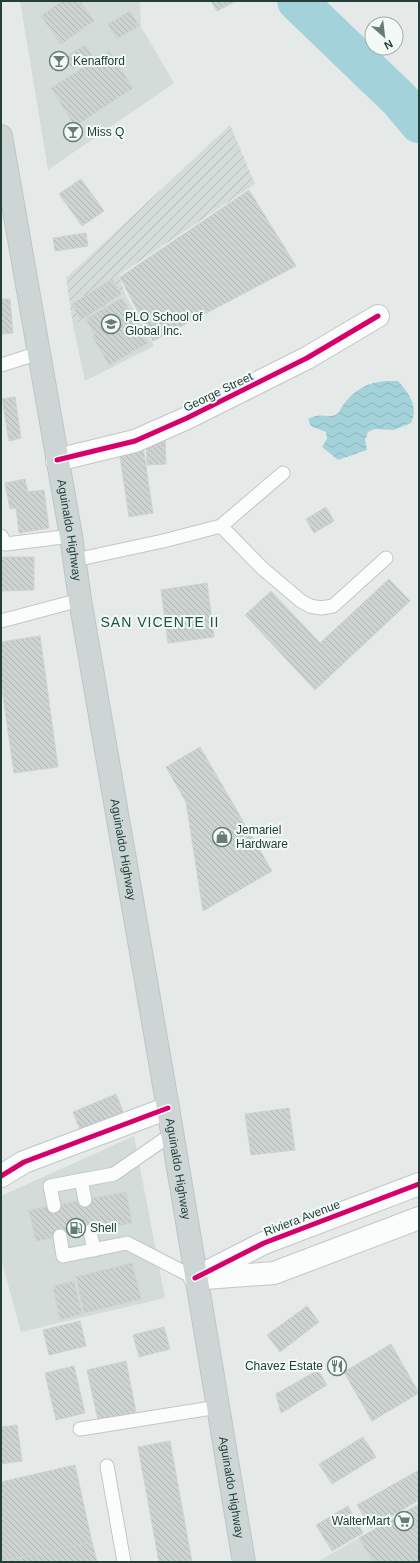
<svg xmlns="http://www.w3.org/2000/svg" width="420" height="1563" viewBox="0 0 420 1563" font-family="Arial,sans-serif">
<defs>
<pattern id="industrial-furrows" width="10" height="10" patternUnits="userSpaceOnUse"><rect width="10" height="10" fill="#d3dcd8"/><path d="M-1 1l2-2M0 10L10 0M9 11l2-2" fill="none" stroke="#b5beba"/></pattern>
<pattern id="water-waves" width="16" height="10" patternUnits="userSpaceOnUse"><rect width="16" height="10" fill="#a4d2db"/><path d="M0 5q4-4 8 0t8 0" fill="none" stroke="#8db5bd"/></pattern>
<pattern id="building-back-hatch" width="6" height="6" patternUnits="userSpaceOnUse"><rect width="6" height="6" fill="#cdd3d1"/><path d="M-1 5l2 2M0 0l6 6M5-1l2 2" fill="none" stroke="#b0b6b4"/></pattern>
</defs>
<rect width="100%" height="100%" fill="#e5eae8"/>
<g fill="#d3dcd8">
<path d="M20,1H140L141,27L174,83L48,170Z"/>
<path d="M125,294L154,346L85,381L73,325Z"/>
<path d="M134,1136L165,1298L21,1332L1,1259V1196Z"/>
<path d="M359,1538L419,1562H317Z"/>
</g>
<path fill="url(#industrial-furrows)" d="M230,125L255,184L119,275L125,294L73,325L66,278Z"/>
<path fill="url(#water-waves)" d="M387,381H398C409,393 419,407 411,423L394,430L375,429L368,432L365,440L367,450L338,460L322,447L327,439L326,432L311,426L308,419C321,412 326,418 335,415C340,413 340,409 343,405C355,389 368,382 387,381Z"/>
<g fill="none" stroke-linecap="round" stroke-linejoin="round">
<path stroke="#a4d2db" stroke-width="40" d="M297,1L400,100L419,123"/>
</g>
<g fill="url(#building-back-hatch)" stroke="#cdd3d1">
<path d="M62,1H80L94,21L61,44L41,16Z"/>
<path d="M211,1H236L217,11Z"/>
<path d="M130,11L139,26L117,39L108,24Z"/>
<path d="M85,45L92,56L72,69L65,57Z"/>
<path d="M109,51L133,88L75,126L51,88Z"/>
<path d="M81,179L104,211L82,226L59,194Z"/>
<path d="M249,190L296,266L153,341L120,277Z"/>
<path d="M86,233L88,246L55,251L53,238Z"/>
<path d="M112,279L121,294L81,320L72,304Z"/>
<path d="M122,298L148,343L109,365L92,336L95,335L86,319Z"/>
<path d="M1,299H10L13,333L2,334Z"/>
<path d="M15,397L21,438L9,441L2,399Z"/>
<path d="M165,437L166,464L147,465L146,438Z"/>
<path d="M143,447L153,513L129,517L119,450Z"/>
<path d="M25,479L28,492L44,490L49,528L19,533L16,508L10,509L5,483Z"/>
<path d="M326,507L334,521L314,533L306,519Z"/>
<path d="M1,557H34V590L1,591Z"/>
<path d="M389,579L410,601L315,690L245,615L271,591L320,643Z"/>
<path d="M207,583L214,637L168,643L161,590Z"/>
<path d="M40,636L58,767L14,773L1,682V642Z"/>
<path d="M200,747L272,871L203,911L186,802L166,767Z"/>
<path d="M116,1094L126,1119L83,1137L73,1112Z"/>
<path d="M289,1108L295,1150L251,1155L245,1114Z"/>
<path d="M126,1192L132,1223L36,1241L29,1210Z"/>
<path d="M132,1263L141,1299L84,1313L76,1277Z"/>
<path d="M74,1281L82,1314L60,1320L53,1286Z"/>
<path d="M307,1306L319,1322L280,1352L267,1335Z"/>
<path d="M80,1321L86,1346L49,1355L43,1330Z"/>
<path d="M164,1327L170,1349L139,1357L133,1335Z"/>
<path d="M391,1344L419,1393L372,1421L344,1372Z"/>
<path d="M126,1361L136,1412L98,1420L87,1370Z"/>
<path d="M74,1366L85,1413L56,1420L45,1373Z"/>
<path d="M318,1370L327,1385L281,1413L276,1394Z"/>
<path d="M17,1425L22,1461L1,1464V1427Z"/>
<path d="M363,1437L376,1457L332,1484L319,1464Z"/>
<path d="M170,1441L192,1562H159L138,1447Z"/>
<path d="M75,1465L92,1542L1,1562V1482Z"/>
<path d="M419,1470V1500L371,1528L357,1505Z"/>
<path d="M419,1504V1562H373L359,1538Z"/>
<path d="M348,1506L363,1533L332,1551L316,1525Z"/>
<path d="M92,1542L97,1562H1Z"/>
</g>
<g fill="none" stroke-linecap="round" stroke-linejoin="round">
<g stroke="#c2c7c5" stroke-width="15">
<g id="lane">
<path d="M1,365L39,353"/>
<path d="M221,526L262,568L301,601L310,606L321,608L333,606L386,558"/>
<path d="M1,536L6,544L71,536"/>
<path d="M75,560L163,541L221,526L283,473"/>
<path d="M1,621L80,600"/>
<path d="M81,1180L85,1200"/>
<path d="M54,1206L50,1186L114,1174L172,1134"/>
<path d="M90,1231L94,1250"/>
<path d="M60,1236L63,1256L127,1243L195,1278"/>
<path d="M80,1429L218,1407"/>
<path d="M107,1466L124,1562"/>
</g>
</g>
<g stroke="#c2c7c5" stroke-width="24">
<g id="street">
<path d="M57,460L135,441L187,418L307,358L378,316"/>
<path d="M1,1176L24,1162L168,1108"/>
<path d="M195,1278L264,1243L419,1184"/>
<path d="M205,1278L274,1273L419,1218"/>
</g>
</g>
<g stroke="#bcc7c4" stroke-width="24">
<g id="primary">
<path id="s1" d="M1,136L71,536L80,600L168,1108L244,1562"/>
</g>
</g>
<use href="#lane" stroke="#fbfcfc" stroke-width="13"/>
<use href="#street" stroke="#fbfcfc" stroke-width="22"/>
<use href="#primary" stroke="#cdd6d4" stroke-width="22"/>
<g stroke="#f3f9f7" stroke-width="8">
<g id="cycleway">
<path d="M57,460L135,441L187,418L307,358L378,316"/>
<path d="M1,1176L24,1162L168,1108"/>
<path d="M195,1278L264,1243L419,1184"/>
</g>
</g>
<use href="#cycleway" stroke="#d6006c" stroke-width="5"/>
</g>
<defs>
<g id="bar-ring" transform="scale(1)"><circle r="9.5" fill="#f3f9f7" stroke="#667c76" stroke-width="1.5"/><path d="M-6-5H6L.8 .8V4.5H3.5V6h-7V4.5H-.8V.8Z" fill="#667c76"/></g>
<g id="school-ring" transform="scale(1)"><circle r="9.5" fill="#f3f9f7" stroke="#667c76" stroke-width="1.5"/><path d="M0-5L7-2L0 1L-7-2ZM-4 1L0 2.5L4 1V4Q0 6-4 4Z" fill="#667c76"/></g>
<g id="shop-ring" transform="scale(1)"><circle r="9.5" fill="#f3f9f7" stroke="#667c76" stroke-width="1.5"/><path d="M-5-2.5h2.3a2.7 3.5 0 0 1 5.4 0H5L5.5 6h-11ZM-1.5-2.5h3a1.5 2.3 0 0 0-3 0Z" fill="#667c76"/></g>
<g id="fuel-ring" transform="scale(1)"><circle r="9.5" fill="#f3f9f7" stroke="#667c76" stroke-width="1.5"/><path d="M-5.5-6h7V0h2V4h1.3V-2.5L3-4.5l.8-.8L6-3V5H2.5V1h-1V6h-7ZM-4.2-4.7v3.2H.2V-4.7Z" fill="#667c76"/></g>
<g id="restaurant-ring" transform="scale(1)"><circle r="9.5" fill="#f3f9f7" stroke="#667c76" stroke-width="1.5"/><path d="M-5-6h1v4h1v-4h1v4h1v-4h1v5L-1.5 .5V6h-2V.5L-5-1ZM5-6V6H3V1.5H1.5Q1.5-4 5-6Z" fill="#667c76"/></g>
<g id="supermarket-ring" transform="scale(1)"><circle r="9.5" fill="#f3f9f7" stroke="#667c76" stroke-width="1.5"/><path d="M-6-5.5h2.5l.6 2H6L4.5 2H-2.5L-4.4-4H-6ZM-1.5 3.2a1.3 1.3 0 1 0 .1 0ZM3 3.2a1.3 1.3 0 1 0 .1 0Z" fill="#667c76"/></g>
</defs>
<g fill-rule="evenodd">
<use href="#bar-ring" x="59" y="61"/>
<use href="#bar-ring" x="73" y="132"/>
<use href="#school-ring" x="111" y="324"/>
<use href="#shop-ring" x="222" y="837"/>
<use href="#fuel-ring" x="76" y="1228"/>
<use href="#restaurant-ring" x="337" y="1366"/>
<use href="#supermarket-ring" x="404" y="1521"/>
</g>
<g text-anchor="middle" stroke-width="4" stroke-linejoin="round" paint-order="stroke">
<g font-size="12" fill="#214038" stroke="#f3f9f7" text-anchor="start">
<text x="73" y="65">Kenafford</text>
<text x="87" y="136">Miss Q</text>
<text x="125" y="321">PLO School of<tspan x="125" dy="14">Global Inc.</tspan></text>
<text x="236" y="834">Jemariel<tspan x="236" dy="14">Hardware</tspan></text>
<text x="90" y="1232">Shell</text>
<text x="323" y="1370" text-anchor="end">Chavez Estate</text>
<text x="390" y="1525" text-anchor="end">WalterMart</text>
</g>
<g font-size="12" fill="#214038" stroke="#f3f9f7">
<text transform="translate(218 392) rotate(-26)" y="4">George Street</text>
<text dy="4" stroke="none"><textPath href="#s1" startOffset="400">Aguinaldo Highway</textPath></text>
<text dy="4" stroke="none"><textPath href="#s1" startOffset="724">Aguinaldo Highway</textPath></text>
<text dy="4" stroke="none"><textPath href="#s1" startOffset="1048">Aguinaldo Highway</textPath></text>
<text transform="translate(302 1218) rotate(-21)" y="4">Riviera Avenue</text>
<text dy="4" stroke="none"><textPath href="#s1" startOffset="1371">Aguinaldo Highway</textPath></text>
</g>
<g font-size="14" letter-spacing="1" fill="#1c5347" stroke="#f3f9f7">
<text x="160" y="627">SAN VICENTE II</text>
</g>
</g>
<rect width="420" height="1563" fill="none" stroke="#214038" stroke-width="4"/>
<g transform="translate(384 36) rotate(152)"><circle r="19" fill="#f3f9f7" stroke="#9fafab"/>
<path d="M0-3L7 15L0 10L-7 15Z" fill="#667c76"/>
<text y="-6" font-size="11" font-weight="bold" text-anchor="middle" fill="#214038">N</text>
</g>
</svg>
